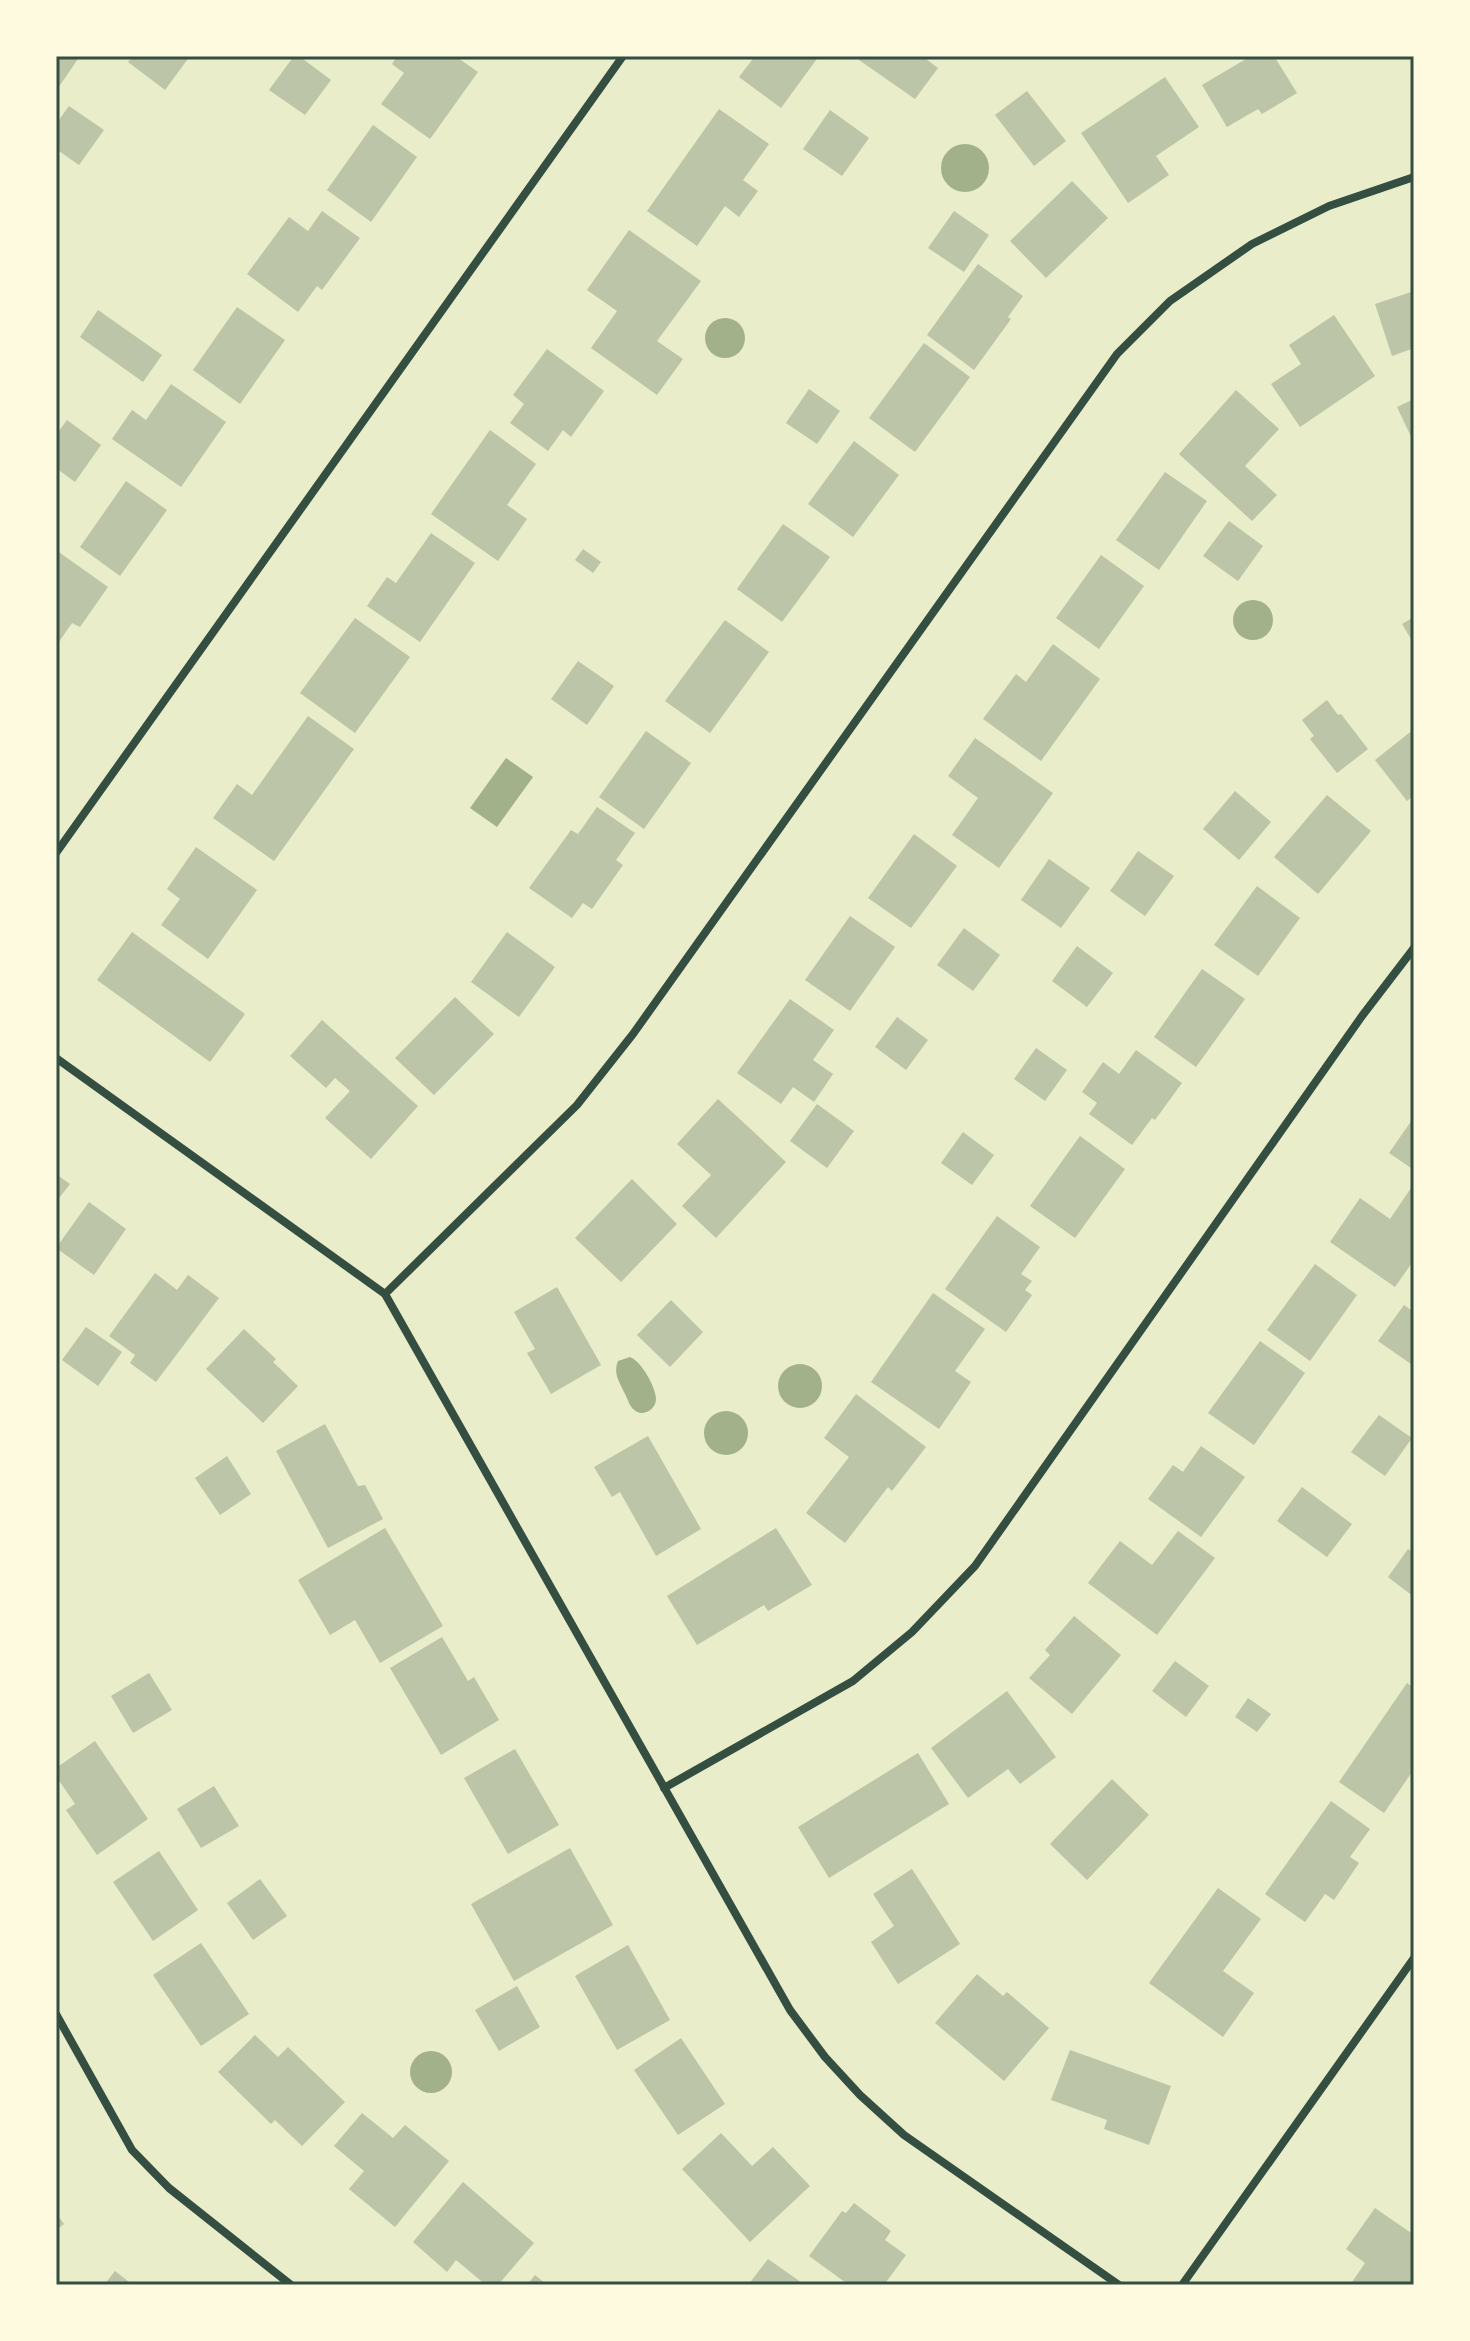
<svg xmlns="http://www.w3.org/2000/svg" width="1470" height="2341" viewBox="0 0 1470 2341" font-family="Karla,sans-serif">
<rect width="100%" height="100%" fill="#e9edc9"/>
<g fill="#a3b18a">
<circle cx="965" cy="168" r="24"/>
<circle cx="725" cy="338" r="20"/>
<circle cx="1253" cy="620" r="20"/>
<path d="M506,758L533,777L497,827L470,808Z"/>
<path d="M630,1357C641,1361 656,1387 656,1399C656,1410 642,1418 633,1409C629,1405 627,1397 624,1392C619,1381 613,1373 618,1361Z"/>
<circle cx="800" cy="1386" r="22"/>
<circle cx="726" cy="1433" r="22"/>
<circle cx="431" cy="2072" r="21"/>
</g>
<g fill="#bcc5a7">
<path d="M56,56H80L56,91Z"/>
<path d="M133,56H190L165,90L128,62Z"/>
<path d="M294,56H299L331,80L305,115L269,90Z"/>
<path d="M397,56H455L478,72L430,139L381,104L404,73L392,64Z"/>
<path d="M755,56H819L781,108L739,77Z"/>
<path d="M862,56H922L938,68L915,99L859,60Z"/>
<path d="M1251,56H1274L1297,93L1262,114L1258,109L1227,127L1202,85Z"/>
<path d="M1165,77L1199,127L1156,156L1169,175L1128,203L1081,133Z"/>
<path d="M1027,91L1066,141L1034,166L995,115Z"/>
<path d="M69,106L104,130L79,165L56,149V124Z"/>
<path d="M719,109L769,144L743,180L758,191L739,217L725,206L697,246L647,211Z"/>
<path d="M830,110L869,138L842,176L803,149Z"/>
<path d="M373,125L417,157L371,222L327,190Z"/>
<path d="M1072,181L1108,218L1046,278L1010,241Z"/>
<path d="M322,211L360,238L322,290L317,286L298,312L247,274L289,217L308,231Z"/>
<path d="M954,211L989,235L964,272L928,248Z"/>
<path d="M629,230L701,281L657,341L683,359L657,395L591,348L617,311L587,290Z"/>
<path d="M978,264L1023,296L1008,317L1011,319L974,370L927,335Z"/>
<path d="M1414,291V348L1392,356L1375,304Z"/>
<path d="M237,307L285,340L240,404L193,370Z"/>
<path d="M98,310L162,355L143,382L80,337Z"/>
<path d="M1334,315L1375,376L1300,427L1271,384L1301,364L1289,345Z"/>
<path d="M924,343L970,377L915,452L869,418Z"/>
<path d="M547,349L604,391L571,437L563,430L548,451L510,423L524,404L513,395Z"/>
<path d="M171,384L226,422L181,487L112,439L132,410L146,420Z"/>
<path d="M809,389L840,411L817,444L786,423Z"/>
<path d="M1236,390L1279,429L1245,466L1277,495L1252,521L1179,454Z"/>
<path d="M1414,399V443L1397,407Z"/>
<path d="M67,420L101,445L75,482L56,468V435Z"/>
<path d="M490,430L536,464L507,505L527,519L498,561L431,514Z"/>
<path d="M854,441L899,475L853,537L808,504Z"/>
<path d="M1165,472L1207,501L1159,570L1116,540Z"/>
<path d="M126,481L167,510L120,576L80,547Z"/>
<path d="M1229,521L1263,546L1238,581L1203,556Z"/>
<path d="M783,524L830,557L782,622L737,589Z"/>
<path d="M431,533L475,563L420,642L367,606L387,577L396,583Z"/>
<path d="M583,549L601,562L593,573L575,560Z"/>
<path d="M56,550L108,587L80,627L72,623L56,646Z"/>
<path d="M1101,555L1144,586L1099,649L1056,618Z"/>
<path d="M1414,617V644L1402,624Z"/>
<path d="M355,618L410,657L355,733L300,693Z"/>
<path d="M725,620L769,652L710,733L665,701Z"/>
<path d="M1053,644L1100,679L1041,761L983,719L1016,674L1026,682Z"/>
<path d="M578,661L614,686L587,725L551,699Z"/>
<path d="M1327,700L1338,715L1341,714L1368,749L1337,773L1310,739L1314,736L1302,720Z"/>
<path d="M308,716L354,749L274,861L213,818L237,784L252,795Z"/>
<path d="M1414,729V795L1407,801L1375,760Z"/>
<path d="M646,731L691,763L644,829L599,797Z"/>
<path d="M975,738L1053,793L999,868L952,835L978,798L948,776Z"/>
<path d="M1235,791L1271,822L1239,860L1203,829Z"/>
<path d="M1327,795L1371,831L1318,894L1274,857Z"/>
<path d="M597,807L635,833L616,860L623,865L592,909L583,903L572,918L529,888L571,830L578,834Z"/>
<path d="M914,834L957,866L911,928L868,898Z"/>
<path d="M196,847L257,890L208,959L161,925L180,899L167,889Z"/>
<path d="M1138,851L1174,876L1145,916L1110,891Z"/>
<path d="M1049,859L1090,888L1061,928L1021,900Z"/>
<path d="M1257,886L1300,918L1258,976L1214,945Z"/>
<path d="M850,916L895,947L850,1011L805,980Z"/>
<path d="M964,928L1000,955L973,991L937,965Z"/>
<path d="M132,932L245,1014L210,1062L97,980Z"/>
<path d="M507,932L555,967L519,1017L471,982Z"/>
<path d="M1077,946L1113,973L1087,1007L1052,981Z"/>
<path d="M1202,969L1245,999L1196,1067L1154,1037Z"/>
<path d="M455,997L494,1034L434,1095L395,1058Z"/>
<path d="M790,999L834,1030L813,1060L833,1074L814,1102L793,1087L781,1104L737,1073Z"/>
<path d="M897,1017L928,1040L906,1070L875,1047Z"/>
<path d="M322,1020L418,1106L371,1159L325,1118L350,1091L335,1078L326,1088L290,1056Z"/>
<path d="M1036,1048L1067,1070L1045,1101L1014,1079Z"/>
<path d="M1136,1050L1182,1083L1155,1120L1152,1118L1132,1145L1089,1114L1097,1103L1082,1092L1103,1062L1119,1074Z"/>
<path d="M718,1099L786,1162L716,1238L682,1206L711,1175L677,1144Z"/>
<path d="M817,1104L854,1131L827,1168L790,1141Z"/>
<path d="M1414,1117V1170L1389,1153Z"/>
<path d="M963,1132L994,1155L972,1185L941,1163Z"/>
<path d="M1080,1136L1125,1169L1075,1238L1030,1206Z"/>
<path d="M56,1174L70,1184L56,1202Z"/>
<path d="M632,1179L677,1224L621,1282L575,1238Z"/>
<path d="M1411,1188L1414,1190V1260L1395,1287L1330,1242L1360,1198L1390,1219Z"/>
<path d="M89,1202L126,1229L94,1275L56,1248Z"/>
<path d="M997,1216L1040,1247L1021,1274L1032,1281L1025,1290L1032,1295L1006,1332L945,1289Z"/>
<path d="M1315,1264L1357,1295L1310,1361L1267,1330Z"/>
<path d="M155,1273L177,1290L188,1275L219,1298L156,1382L130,1363L135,1355L109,1336Z"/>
<path d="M557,1287L601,1365L551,1394L527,1353L535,1349L514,1312Z"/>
<path d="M933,1293L985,1329L955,1371L971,1382L939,1429L871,1382Z"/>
<path d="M671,1300L703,1332L670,1367L637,1335Z"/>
<path d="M1404,1305L1414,1312V1360L1411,1364L1378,1341Z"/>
<path d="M86,1327L122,1352L98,1386L62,1360Z"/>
<path d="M244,1329L276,1359L273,1362L298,1386L263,1423L206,1369Z"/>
<path d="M1260,1341L1305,1373L1254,1445L1208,1413Z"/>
<path d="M856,1394L926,1447L892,1491L888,1487L845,1543L806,1513L849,1457L824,1438Z"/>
<path d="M1379,1415L1412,1438L1385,1476L1351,1452Z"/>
<path d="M325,1424L358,1486L365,1485L383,1519L328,1548L276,1451Z"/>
<path d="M648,1436L701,1529L656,1556L620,1492L612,1497L594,1467Z"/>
<path d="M1201,1446L1245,1477L1201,1537L1148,1499L1173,1465L1183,1472Z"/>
<path d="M227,1456L251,1494L220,1515L195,1478Z"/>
<path d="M1302,1487L1352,1524L1327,1557L1277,1521Z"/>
<path d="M385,1528L443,1626L380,1663L355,1620L330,1635L298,1580Z"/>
<path d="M776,1528L812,1585L768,1611L764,1605L697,1645L667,1596Z"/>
<path d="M1178,1531L1215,1558L1157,1635L1088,1583L1120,1541L1152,1565Z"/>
<path d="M1408,1549L1414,1553V1597L1388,1577Z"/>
<path d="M1074,1616L1121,1655L1072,1714L1029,1678L1050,1655L1045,1650Z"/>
<path d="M442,1637L468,1681L474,1677L499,1720L441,1755L390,1668Z"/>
<path d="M1175,1661L1209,1686L1186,1717L1152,1691Z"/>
<path d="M149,1673L172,1710L133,1733L111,1696Z"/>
<path d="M1407,1683L1414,1688V1769L1384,1813L1339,1782Z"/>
<path d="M1007,1691L1056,1757L1020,1784L1008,1769L968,1798L931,1748Z"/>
<path d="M1248,1698L1271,1714L1257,1732L1235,1717Z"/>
<path d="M95,1741L148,1819L97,1855L66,1810L75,1804L56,1776V1768Z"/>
<path d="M515,1749L559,1825L508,1854L464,1778Z"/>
<path d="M918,1753L949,1804L829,1878L798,1827Z"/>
<path d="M1112,1779L1149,1815L1087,1880L1050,1844Z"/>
<path d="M214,1786L239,1826L201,1848L177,1809Z"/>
<path d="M1331,1801L1370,1829L1350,1857L1359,1863L1334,1900L1325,1894L1305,1922L1265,1894Z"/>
<path d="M570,1848L613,1925L514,1981L471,1904Z"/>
<path d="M159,1851L198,1910L153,1941L113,1882Z"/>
<path d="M912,1869L960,1944L898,1984L871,1942L894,1926L873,1894Z"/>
<path d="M260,1879L287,1916L253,1940L227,1903Z"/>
<path d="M1218,1888L1261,1919L1223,1971L1254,1993L1223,2037L1149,1983Z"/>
<path d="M201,1943L249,2014L201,2046L153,1975Z"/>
<path d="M628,1945L670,2020L617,2050L575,1976Z"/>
<path d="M977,1974L1003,1996L1007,1992L1049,2028L1004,2081L935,2023Z"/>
<path d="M517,1986L540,2027L499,2051L475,2010Z"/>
<path d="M255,2035L278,2057L288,2047L345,2102L302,2146L275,2120L271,2124L218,2072Z"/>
<path d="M681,2038L725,2104L678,2135L634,2070Z"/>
<path d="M1070,2050L1171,2086L1149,2145L1104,2129L1107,2120L1051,2100Z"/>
<path d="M362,2113L393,2138L405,2125L449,2161L395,2227L349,2189L364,2171L334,2146Z"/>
<path d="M721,2133L752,2166L773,2147L810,2186L750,2242L682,2169Z"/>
<path d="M463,2182L534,2243L498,2285H486L456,2260L447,2272L413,2242Z"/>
<path d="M854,2203L891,2231L885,2240L906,2255L884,2285H849L809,2256L842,2211L846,2213Z"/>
<path d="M1375,2208L1414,2235V2285H1350L1365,2263L1346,2249Z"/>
<path d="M56,2213L64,2224L56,2230Z"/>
<path d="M768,2259L805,2285H748Z"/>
<path d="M115,2271L133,2285H104Z"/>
<path d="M535,2275L547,2285H527Z"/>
</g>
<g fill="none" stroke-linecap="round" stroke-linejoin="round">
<g stroke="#344e41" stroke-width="8">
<path d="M56,853L623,56"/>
<path d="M56,1058L385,1294L790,2010L825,2057L860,2095L904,2135L1119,2285"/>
<path d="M385,1294L577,1105L633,1034L1117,354L1170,301L1252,244L1329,206L1414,177"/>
<path d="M664,1788L853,1681L912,1632L975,1566L1362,1016L1414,948"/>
<path d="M56,2014L132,2150L169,2188L291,2285"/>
<path d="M1182,2285L1414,1958"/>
</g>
</g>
<rect width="1470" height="2341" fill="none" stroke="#fefae0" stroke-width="116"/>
<rect x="58" y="58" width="1354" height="2225" fill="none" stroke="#344e41" stroke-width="3"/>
</svg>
